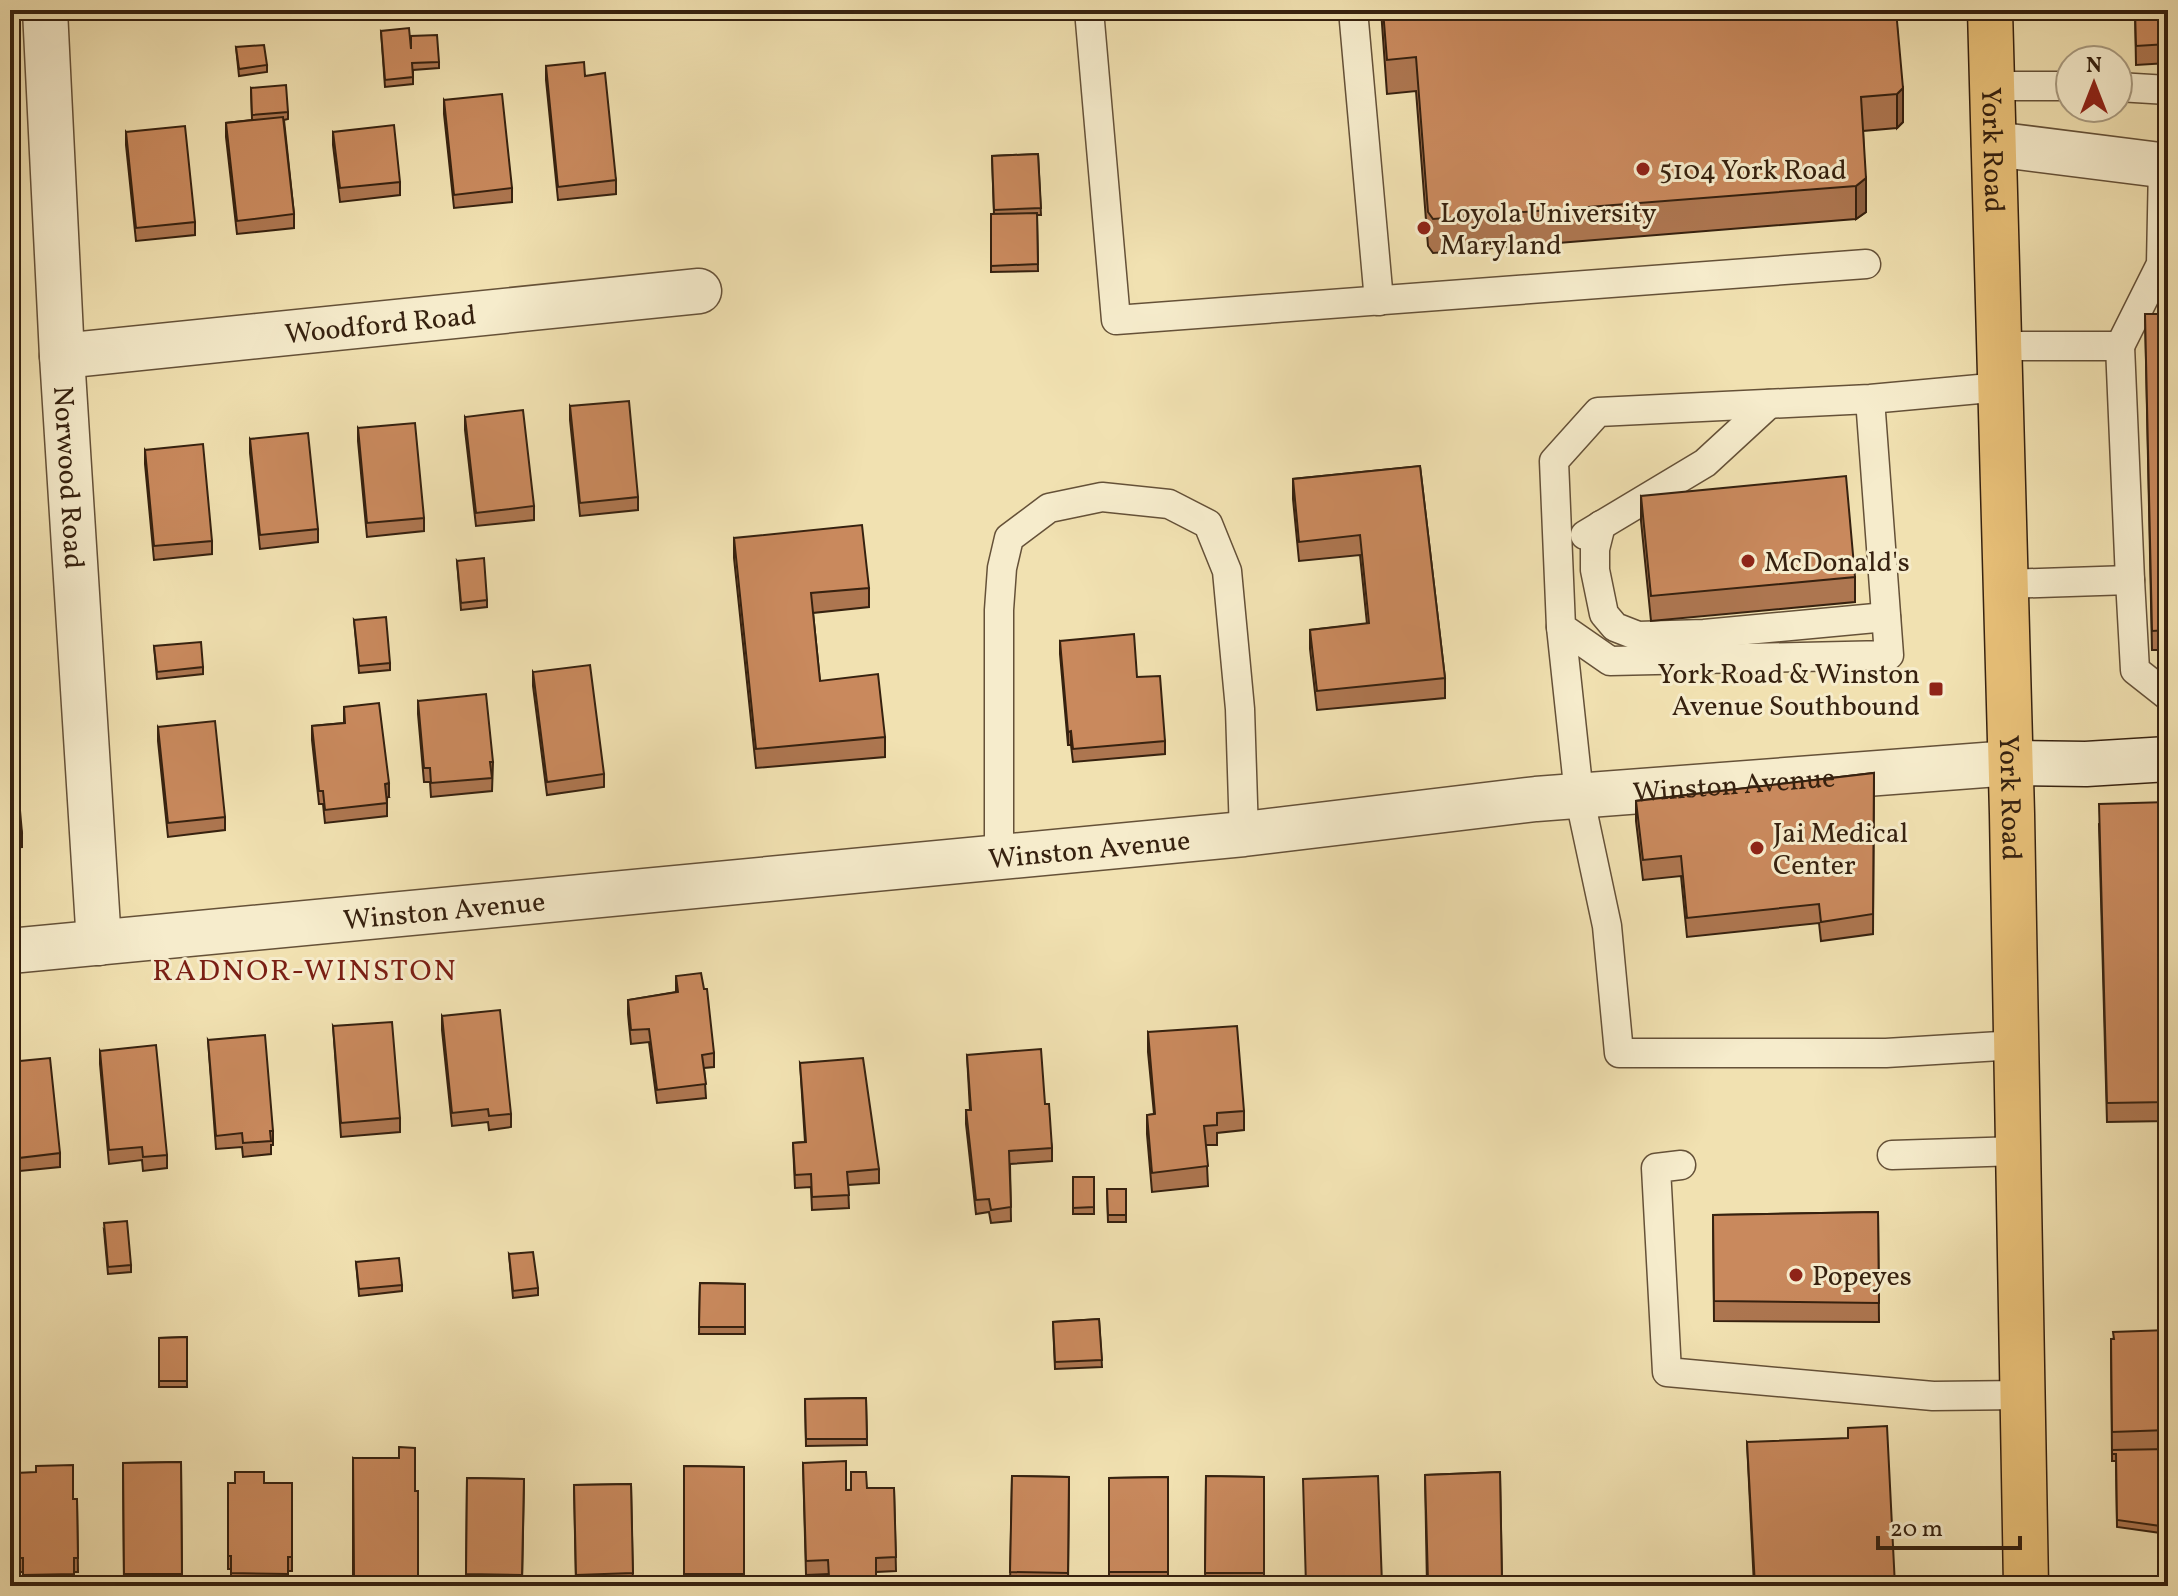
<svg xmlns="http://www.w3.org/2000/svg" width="2178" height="1596" viewBox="0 0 2178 1596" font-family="Vollkorn,serif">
<rect width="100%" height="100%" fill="#f1e1b1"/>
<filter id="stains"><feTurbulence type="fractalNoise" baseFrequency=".0025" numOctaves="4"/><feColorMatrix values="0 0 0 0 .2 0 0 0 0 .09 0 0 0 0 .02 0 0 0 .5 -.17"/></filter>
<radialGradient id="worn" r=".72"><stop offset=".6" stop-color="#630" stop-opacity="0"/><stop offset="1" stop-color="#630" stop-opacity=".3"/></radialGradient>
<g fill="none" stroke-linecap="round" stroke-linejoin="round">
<g stroke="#655138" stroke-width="31">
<g id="lane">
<path d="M1089,10L1116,320L1866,264"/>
<path d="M1353,10L1379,301"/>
<path d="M1992,86H2070"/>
<path d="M2118,87L2168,90"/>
<path d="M1999,346H2120L2130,580"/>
<path d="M2120,346L2161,264L2163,165"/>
<path d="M1870,399L1889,655L1610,661L1561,627L1554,461L1598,412L1870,399L2001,387"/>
<path d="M1601,525L1595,549V570L1604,614L1615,627L1638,636L1704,634L1886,617"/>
<path d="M1585,535L1705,463L1769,404"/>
<path d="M2006,584L2130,580L2135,670L2168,696"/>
<path d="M1561,627L1579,795L1607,926L1619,1053H1886L2016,1045"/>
<path d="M999,856V610L1002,568L1009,538L1049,508L1102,497L1169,504L1208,524L1227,571L1240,709L1244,834"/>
<path d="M1892,1155L2018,1151"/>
<path d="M1681,1165L1656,1168L1667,1372L1933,1396L2023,1395"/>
</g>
</g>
<g stroke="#655138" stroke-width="47">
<g id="street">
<path id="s1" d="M45,10L62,356L99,943"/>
<path d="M1994,144L2168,166"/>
<path id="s2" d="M62,356L699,291"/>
<path id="s3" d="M10,951L1244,834L1536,799L2011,763"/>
</g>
</g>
<g stroke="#36210f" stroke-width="47">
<path id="secondary" d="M2011,763L2086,764L2168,759"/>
</g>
<g stroke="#36210f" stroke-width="47">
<g id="primary">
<path id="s4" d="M1990,10L2012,814L2026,1586"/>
</g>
</g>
<use href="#lane" stroke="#f6eccc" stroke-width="28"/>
<use href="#street" stroke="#f6eccc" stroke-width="44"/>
<use href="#secondary" stroke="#f6eccc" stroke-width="44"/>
<use href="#primary" stroke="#e8c078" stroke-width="44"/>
</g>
<g fill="#ad7650" stroke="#36210f" stroke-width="2">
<path d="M1381,10H1896L1903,122L1897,128L1863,131L1866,212L1856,219L1433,253L1428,246L1416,91L1387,94Z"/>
<path d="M2135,10H2168V63L2136,65Z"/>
<path d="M381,31L411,49L439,62V68L413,70V84L385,87Z"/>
<path d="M236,47L267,65V72L239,76Z"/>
<path d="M546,66L585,76L616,180V194L558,200L546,80Z"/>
<path d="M251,88L288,112V119L284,120L294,214V228L237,234L226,137V123L252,120Z"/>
<path d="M444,100L512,188V202L454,208L444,114Z"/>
<path d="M126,132L195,222V235L136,241L126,145Z"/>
<path d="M333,132L400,182V195L340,202L333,145Z"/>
<path d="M1038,154L1041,215H1037L1038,271L991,272V214H994L992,156Z"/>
<path d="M2145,314H2168V650H2152Z"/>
<path d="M570,406L638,497V510L580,516L570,420Z"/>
<path d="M465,417L534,506V520L476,526L465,430Z"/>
<path d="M358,428L424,518V531L367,537L358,441Z"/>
<path d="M250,439L318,529V542L260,549L250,453Z"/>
<path d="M145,450L212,541V554L154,560L145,464Z"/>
<path d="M1420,466L1445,678V698L1317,710L1310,649V630L1367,624L1360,555L1299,561L1293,499V479Z"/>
<path d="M1641,496L1855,577V602L1651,621L1641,521Z"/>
<path d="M734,538L869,588V607L813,613L820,681L885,737V757L756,768L734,558Z"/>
<path d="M457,561L487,600V607L461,610Z"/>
<path d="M354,620L390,663V670L359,673Z"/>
<path d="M1060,641L1137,677L1165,741V754L1073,762L1071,745H1068L1060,654Z"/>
<path d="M154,646L203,667V674L157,679Z"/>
<path d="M533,672L604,774V787L547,795L533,686Z"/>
<path d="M418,701L493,762L492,791L431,797L430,782H424L418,714Z"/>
<path d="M344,707L389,797H387V816L325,823L323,804H319L312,740V726L344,723Z"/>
<path d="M158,727L225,817V830L168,837L158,741Z"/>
<path d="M1874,773L1873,934L1821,941L1819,923L1687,937L1681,876L1643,880L1636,821V801Z"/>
<path d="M10,789L22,833V847L10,848Z"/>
<path d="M2168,802V1121L2107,1122L2099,824Z"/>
<path d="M676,976L714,1053V1067L704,1068L706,1098L657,1103L649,1042L631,1044L628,1014V1000L676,992Z"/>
<path d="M442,1016L511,1114V1127L489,1130L488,1122L452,1126L442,1030Z"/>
<path d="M333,1026L400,1118V1132L341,1137Z"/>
<path d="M1148,1032L1244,1111V1130L1217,1133V1145H1206L1208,1186L1152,1192L1147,1134V1115L1154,1114L1148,1052Z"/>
<path d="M208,1040L273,1131V1145H271V1154L243,1157L242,1147L216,1149Z"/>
<path d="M100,1051L167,1155V1168L143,1171L142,1160L109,1164L100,1064Z"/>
<path d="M967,1055L1045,1104L1052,1148V1161L1010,1164L1011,1221L991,1223L989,1212L976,1214L966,1124V1110H970Z"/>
<path d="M10,1062L60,1153V1167L10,1172Z"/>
<path d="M800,1063L879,1169V1183L848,1185L849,1208L812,1210L811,1187L795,1188L793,1143L805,1142Z"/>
<rect x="1073" y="1177" width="21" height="37"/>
<path d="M1107,1189H1126V1222H1108Z"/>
<path d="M1878,1212L1879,1322L1714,1321L1713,1215Z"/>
<path d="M104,1230L131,1265V1272L108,1274Z"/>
<path d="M509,1254L538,1288V1295L513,1298Z"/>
<path d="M356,1262L402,1285V1291L359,1296Z"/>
<path d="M700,1283L745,1284V1334H699Z"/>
<path d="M1099,1319L1102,1367L1055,1369L1053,1322Z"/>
<path d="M2168,1330V1534L2117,1527L2116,1461H2112V1457L2111,1339Z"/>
<path d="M187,1337V1387H159V1338Z"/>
<path d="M866,1398L867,1445L806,1446L805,1399Z"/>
<path d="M1747,1442L1895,1586H1754Z"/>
<path d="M353,1458L415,1491H418V1586H353Z"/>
<path d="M181,1462L182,1586H124L123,1463Z"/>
<path d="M803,1463L846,1490L894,1488L896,1571L876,1572V1586H828V1574L806,1575Z"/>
<path d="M684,1466L744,1467V1586H684Z"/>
<path d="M1500,1472L1502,1586H1427L1425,1475Z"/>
<path d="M1012,1476L1069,1477L1068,1586H1010Z"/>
<path d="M1206,1476L1264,1477V1586H1205Z"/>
<path d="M1168,1477V1585H1109V1478Z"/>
<path d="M467,1478L524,1479L522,1586H466Z"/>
<path d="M228,1483H292V1571H288V1586H231V1569H228Z"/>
<path d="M631,1484L633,1586H576L574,1485Z"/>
<path d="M12,1499H77L78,1572H74V1586H23V1572H13Z"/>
</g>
<g fill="#8d6041" stroke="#36210f" stroke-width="2">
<path d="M1903,88V122L1897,128V94Z"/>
<path d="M1866,178V212L1856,219V186Z"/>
<path d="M1071,731V745H1068V732Z"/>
<path d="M389,783V797L385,798V784Z"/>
</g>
<g fill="#c9895d" stroke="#36210f" stroke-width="2">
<path d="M1383,10H1896L1903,88L1897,94L1861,97L1866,178L1856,186L1433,219L1428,212L1416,57L1387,60Z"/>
<path d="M2135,10H2168V44L2136,46Z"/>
<path d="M409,28L411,49V36L437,35L439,62L412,63L413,77L385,80L381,31Z"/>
<path d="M264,45L267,65L239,69L236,47Z"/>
<path d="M584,62L585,76L605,73L616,180L558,187L546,66Z"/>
<path d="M286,85L288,112L252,115L251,88Z"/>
<path d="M502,94L512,188L454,195L444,100Z"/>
<path d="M283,117L294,214L237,221L226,123Z"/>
<path d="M394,125L400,182L340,188L333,132Z"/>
<path d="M185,126L195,222L136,228L126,132Z"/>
<path d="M1038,154L1041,208L994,210L992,156Z"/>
<path d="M1037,213L1038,264L991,266V214Z"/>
<path d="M2145,314H2168V630L2152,631Z"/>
<path d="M629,401L638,497L580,503L570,406Z"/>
<path d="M523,410L534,506L476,513L465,417Z"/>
<path d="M415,423L424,518L367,523L358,428Z"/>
<path d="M308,433L318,529L260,535L250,439Z"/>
<path d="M203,444L212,541L154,546L145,450Z"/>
<path d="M1420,466L1445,678L1317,691L1310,630L1369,623L1360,535L1299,542L1293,479Z"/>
<path d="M1846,476L1855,577L1651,596L1641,496Z"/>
<path d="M862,525L869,588L811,593L820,681L878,674L885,737L756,749L734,538Z"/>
<path d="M484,558L487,600L461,603L457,561Z"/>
<path d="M386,617L390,663L359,666L354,620Z"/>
<path d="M1134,634L1137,677L1160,676L1165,741L1073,749L1071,731L1068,732L1060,641Z"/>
<path d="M201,642L203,667L157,672L154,646Z"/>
<path d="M590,665L604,774L547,782L533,672Z"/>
<path d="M486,694L493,762H490L492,778L431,783L430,768H424L418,701Z"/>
<path d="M379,703L389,783L385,784L387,803L325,810L323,791H319L312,726L345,723L344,707Z"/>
<path d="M215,721L225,817L168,823L158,727Z"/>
<path d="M1874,773L1873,914L1821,922L1819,904L1687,918L1681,856L1643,860L1636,801Z"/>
<path d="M18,788L22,833L10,835V789Z"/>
<path d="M2168,802V1102L2107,1103L2099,804Z"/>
<path d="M701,973L704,989H707L714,1053L702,1055L706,1084L657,1090L649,1029L631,1030L628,1000L678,992L676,976Z"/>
<path d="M500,1010L511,1114L489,1116L488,1109L452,1113L442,1016Z"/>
<path d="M392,1022L400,1118L341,1123L333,1026Z"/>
<path d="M1237,1026L1244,1111L1217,1113V1125L1204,1126L1208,1166L1152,1173L1147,1115L1155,1114L1148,1032Z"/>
<path d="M265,1035L273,1131H270L271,1141L243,1143L242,1133L216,1136L208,1040Z"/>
<path d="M156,1045L167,1155L143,1157L142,1147L109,1150L100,1051Z"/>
<path d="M1041,1049L1045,1104H1049L1052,1148L1009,1151L1011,1207L991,1210L989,1199L976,1200L966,1110H971L967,1055Z"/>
<path d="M50,1058L60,1153L10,1159V1062Z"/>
<path d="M863,1058L879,1169L847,1172L849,1195L812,1197L811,1174L795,1175L793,1143L806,1142L800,1063Z"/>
<path d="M1073,1177H1094V1207L1073,1208Z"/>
<path d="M1107,1189H1126V1215H1108Z"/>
<path d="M1878,1212L1879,1303L1714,1301L1713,1215Z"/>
<path d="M127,1221L131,1265L108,1267L104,1223Z"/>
<path d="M533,1252L538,1288L513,1291L509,1254Z"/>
<path d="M399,1258L402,1285L359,1289L356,1262Z"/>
<path d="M700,1283L745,1284V1327H699Z"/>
<path d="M1099,1319L1102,1360L1055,1362L1053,1322Z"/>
<path d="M2168,1330V1430L2112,1432L2111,1339H2114L2113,1332Z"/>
<path d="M187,1337V1381H159V1338Z"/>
<path d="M866,1398L867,1439H806L805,1399Z"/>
<path d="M1887,1426L1895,1586H1755L1747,1442L1848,1438V1428Z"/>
<path d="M399,1447L415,1448V1491H418V1576H354L353,1458H399Z"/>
<path d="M2168,1449V1527L2117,1520L2116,1454H2112V1450Z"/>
<path d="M846,1461V1490H851V1472H866L867,1488H894L896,1557L876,1558V1576L829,1577L828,1560L806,1561L803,1463Z"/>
<path d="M181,1462L182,1574H124L123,1463Z"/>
<path d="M73,1465V1499H77L78,1558H74V1574L23,1575V1558H13L12,1499H16V1473L36,1472V1466Z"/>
<path d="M684,1466L744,1467V1574H684Z"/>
<path d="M235,1472H264V1483H292V1557H288V1574L231,1573V1556H228V1483H235Z"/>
<path d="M1500,1472L1502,1580L1496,1581V1586H1433V1582H1428L1425,1475Z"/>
<path d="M1012,1476L1069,1477L1068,1573L1010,1572Z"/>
<path d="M1206,1476L1264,1477V1573H1205Z"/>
<path d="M1378,1476L1382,1584H1375V1586H1306L1303,1479Z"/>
<path d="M1168,1477V1572H1109V1478Z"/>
<path d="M467,1478L524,1479L522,1575L466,1574Z"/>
<path d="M631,1484L633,1573L576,1575L574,1485Z"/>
</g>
<g fill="#8f2418" stroke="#f6eccc" stroke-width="3">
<circle cx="1643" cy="169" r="8"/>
<circle cx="1424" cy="228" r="8"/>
<circle cx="1748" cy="561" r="8"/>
<rect x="1928" y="681" width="16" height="16" rx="4"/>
<circle cx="1757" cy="848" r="8"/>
<circle cx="1796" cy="1275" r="8"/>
</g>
<g text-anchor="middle" stroke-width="6" stroke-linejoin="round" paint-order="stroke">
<g font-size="28" fill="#36210f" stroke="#f6eccc">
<text dy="10" stroke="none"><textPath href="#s4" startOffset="140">York Road</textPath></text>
<text dy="10" stroke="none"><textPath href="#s2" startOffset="320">Woodford Road</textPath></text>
<text dy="10" stroke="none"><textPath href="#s1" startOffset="468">Norwood Road</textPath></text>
<text dy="10" stroke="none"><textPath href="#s3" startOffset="1732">Winston Avenue</textPath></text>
<text dy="10" stroke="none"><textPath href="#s4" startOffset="788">York Road</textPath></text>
<text dy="10" stroke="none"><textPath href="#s3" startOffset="1084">Winston Avenue</textPath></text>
<text dy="10" stroke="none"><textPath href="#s3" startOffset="436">Winston Avenue</textPath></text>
</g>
<g font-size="28" fill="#36210f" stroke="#f6eccc" text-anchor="start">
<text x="1659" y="179">5104 York Road</text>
<text x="1440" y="222">Loyola University<tspan x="1440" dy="32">Maryland</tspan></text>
<text x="1764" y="571">McDonald's</text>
<text x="1920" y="683" text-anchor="end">York Road &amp; Winston<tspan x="1920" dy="32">Avenue Southbound</tspan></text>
<text x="1773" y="842">Jai Medical<tspan x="1773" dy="32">Center</tspan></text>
<text x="1812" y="1285">Popeyes</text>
</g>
<g font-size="30" letter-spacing="2" fill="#7a1f14" stroke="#f6eccc">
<text x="305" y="980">RADNOR-WINSTON</text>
</g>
</g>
<rect width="2178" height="1596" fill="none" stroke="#f1e1b1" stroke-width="40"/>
<rect x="12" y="12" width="2154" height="1572" fill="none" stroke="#36210f" stroke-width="4"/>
<rect x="20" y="20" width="2138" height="1556" fill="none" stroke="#36210f" stroke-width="2"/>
<g transform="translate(2094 84)"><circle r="38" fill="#f6eccc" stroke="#a99b80" stroke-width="2"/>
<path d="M0-6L14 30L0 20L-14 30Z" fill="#8f2418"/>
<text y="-12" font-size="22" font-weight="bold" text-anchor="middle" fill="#36210f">N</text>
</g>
<path d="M1878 1536v12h142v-12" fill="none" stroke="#36210f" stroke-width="4"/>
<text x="1890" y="1536" font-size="24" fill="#36210f" stroke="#f6eccc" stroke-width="6" paint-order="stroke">20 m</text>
<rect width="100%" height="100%" filter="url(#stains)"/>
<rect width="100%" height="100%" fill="url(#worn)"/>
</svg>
